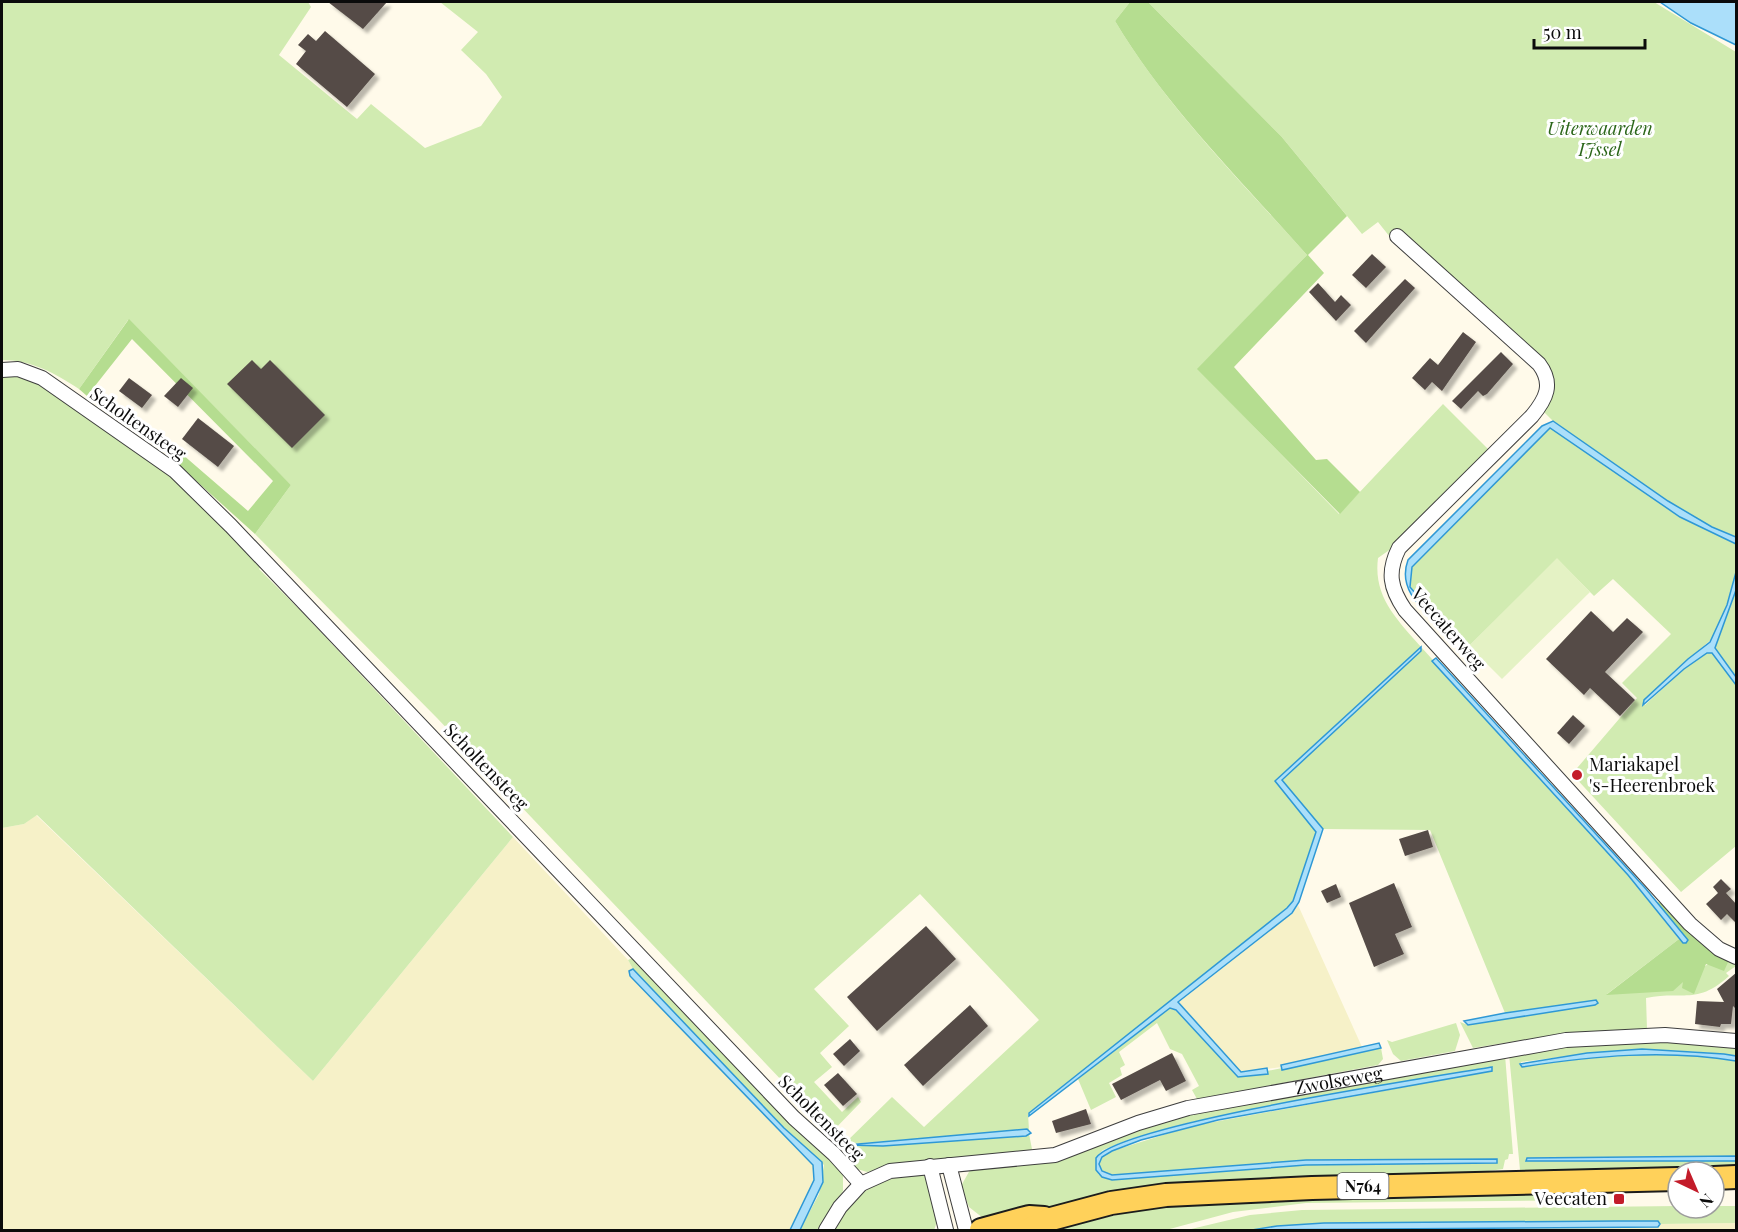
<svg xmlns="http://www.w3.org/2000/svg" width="1738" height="1232" viewBox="0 0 1738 1232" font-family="'Playfair Display',serif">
<defs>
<filter id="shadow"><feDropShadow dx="4.5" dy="4.5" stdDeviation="1.5" flood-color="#0004"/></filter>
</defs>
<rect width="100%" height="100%" fill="#fffaea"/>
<g fill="#f6f1c8">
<path d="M36,815L313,1081L513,837L628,960L633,969L629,973L630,976L813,1165L814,1180L790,1230H2V828L24,824Z"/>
<path d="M1298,905L1362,1047L1282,1067L1241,1072L1178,1003L1292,913Z"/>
<path d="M1736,1223V1230H1283L1658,1227L1660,1224Z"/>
</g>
<g fill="#d1ebb1" fill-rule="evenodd">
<path d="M2,2H308L311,7L279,55L357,119L371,104L425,148L481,126L502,97L486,74L461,50L478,32L440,2H1130L1115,21C1167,108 1240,180 1307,255L1198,369L1339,514L1443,404L1489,450L1395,546L1378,558C1373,597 1397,619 1421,647L1277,779L1316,832L1293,901L1287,908L1028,1114L1029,1130L849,1144V1147L1029,1134L1032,1149L1029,1153L911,1162L867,1172L857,1169L841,1154L844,1151L841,1147L892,1097L924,1127L1039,1020L920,894L814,989L849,1026L820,1053L832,1067L814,1082L842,1112L858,1097L861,1102L829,1135L787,1086L437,718L255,534L291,485L128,320L79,389C55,373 31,360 2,360Z"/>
<path d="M1148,2H1654L1736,52V537L1712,527L1668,501L1553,421L1543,411L1553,384L1397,231L1390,237L1378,222L1362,234L1281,136Z"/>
<path d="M13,373L36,380L165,472L208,508L262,565L259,569L302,612L513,837L313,1081L37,815L24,824L2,828V375Z"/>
<path d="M1550,428L1680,517L1736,544V572L1727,605L1712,639L1674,671L1643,703L1645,705L1684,669L1707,653H1712L1736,685V846L1681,892L1572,774L1637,698L1622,683L1671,634L1613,579L1594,596L1557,559L1465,650L1409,585V574L1417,558Z"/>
<path d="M1736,590V677L1715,648Z"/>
<path d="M1422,648L1628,875L1679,939L1607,994C1631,991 1660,989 1682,981C1701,975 1712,950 1736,961V966L1726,973L1729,976C1696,1006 1682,990 1646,998L1647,1029L1567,1033L1473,1048L1460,1022L1468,1025L1596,1000L1505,1013L1430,830L1323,829L1282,781Z"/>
<path d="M634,957L843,1173V1191L819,1230H800L819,1194L824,1165L784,1128L633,969L628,960Z"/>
<path d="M1170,1008L1175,1010L1238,1077L1381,1048L1383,1059L1378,1065L1197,1099L1192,1090L1199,1086L1182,1054L1170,1049L1157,1023L1119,1052L1125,1065L1120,1068L1122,1075L1109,1083L1116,1097L1091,1110L1078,1079Z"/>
<path d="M1456,1023L1460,1035L1455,1051L1401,1061L1393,1054L1387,1040L1392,1042Z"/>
<path d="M1645,1040L1736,1048V1056C1664,1045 1594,1052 1521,1062L1522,1067C1594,1056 1664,1049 1736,1061V1156L1527,1158L1526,1161H1736V1173L1606,1176L1520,1170L1509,1054L1560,1046Z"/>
<path d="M1505,1055L1513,1154H1509L1508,1159L1505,1160L1503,1169L1459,1175L1303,1177L1065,1204L1005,1219L983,1218L969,1207L961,1186L970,1170L1111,1139L1177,1117ZM1491,1067L1492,1071L1192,1126L1112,1151L1102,1157L1099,1164L1102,1171L1112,1175L1306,1160L1497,1159V1163L1306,1165L1107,1179L1098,1174L1099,1154L1103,1150L1130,1139L1191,1122Z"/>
<path d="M921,1173C934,1183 941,1216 934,1230H832C856,1191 875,1179 921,1173Z"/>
<path d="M1526,1191L1580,1197H1607L1606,1200L1306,1203L1233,1212L1166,1230H1047L1135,1211L1205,1202Z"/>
<path d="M1678,1206H1736V1223L1660,1224L1658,1221H1616L1324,1223L1277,1226L1252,1230H1187L1250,1215L1302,1210Z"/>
</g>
<g fill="#b5dd90">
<path d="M1130,2H1148L1281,136L1347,216L1308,255L1324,273L1234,367L1316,460L1327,459L1360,492L1340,514L1197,369L1307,255C1240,179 1167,108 1115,21Z"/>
<path d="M129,319L291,485L255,534L172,459L182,454L248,511L273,481L132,339L87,396L79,389Z"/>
<path d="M1655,901L1670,906L1730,958L1724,971L1706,964L1694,994L1682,988L1683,982L1673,991L1606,995L1679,939L1683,943L1687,942Z"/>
</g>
<path fill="#e4f2c4" d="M1557,558L1590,592L1502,679L1469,646Z"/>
<g fill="#abdffa" stroke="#2e98d5" stroke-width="1.5">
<path d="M1660,2H1736V45L1691,23Z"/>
<path d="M1553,421L1668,501L1712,527L1736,537V544L1680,517L1550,428L1412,567L1410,587L1449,632L1447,633C1427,612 1396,592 1408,560L1542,426Z"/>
<path d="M1736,572V590L1715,648L1736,677V685L1712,653H1707L1684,669L1643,705L1644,700L1688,659L1710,642L1727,605Z"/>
<path d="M1421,647V651L1282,780L1323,829L1299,902L1292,913L1178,1002L1241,1072L1267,1068L1268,1074L1238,1077L1176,1010L1170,1008L1029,1116V1113L1287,908L1293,901L1316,832L1275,781Z"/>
<path d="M1436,658L1646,889L1688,940L1686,943H1683L1628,875L1432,661Z"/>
<path d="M633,969L784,1128L822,1162L823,1182L800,1230H790L814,1180L813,1165L630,976L629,971Z"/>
<path d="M1596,1000L1598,1003L1595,1005L1468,1025L1464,1021L1505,1013Z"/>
<path d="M1379,1043L1381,1048L1282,1070L1281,1065Z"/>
<path d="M1642,1049L1724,1054L1736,1056V1061C1664,1049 1594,1056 1522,1067L1520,1064L1587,1053Z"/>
<path d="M1492,1067V1071L1218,1120L1141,1140L1112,1151L1102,1157L1099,1164L1102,1171L1112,1175L1306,1160L1497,1159V1163L1306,1165L1112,1180L1102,1177L1096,1170V1158C1119,1124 1433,1077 1492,1067Z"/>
<path d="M1027,1129L1031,1133L1026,1136L883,1146L847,1145Z"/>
<path d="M1736,1156V1161H1526L1527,1158Z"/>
<path d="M1616,1221H1658L1660,1224L1658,1227L1252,1230L1277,1226L1324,1223Z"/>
</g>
<g fill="#554c47" filter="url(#shadow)">
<path d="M328,2H387L363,29Z"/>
<path d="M325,31L375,74L347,107L296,64L306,51L298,45L308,34L316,41Z"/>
<path d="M1372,254L1386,267L1366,288L1352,275Z"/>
<path d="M1405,279L1415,288L1366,343L1354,331Z"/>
<path d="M1318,283L1335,302L1341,295L1351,305L1336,321L1309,292Z"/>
<path d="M1463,332L1476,342L1442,391L1432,382L1425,390L1412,378L1430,358L1438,365Z"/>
<path d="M1501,352L1513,364L1487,394L1483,396L1478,391L1461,409L1452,401Z"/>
<path d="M252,360L261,369L270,360L325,415L292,448L227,384Z"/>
<path d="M129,378L152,395L142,408L119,391Z"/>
<path d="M181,378L193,388L178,407L164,396Z"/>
<path d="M198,418L234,446L218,467L182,439Z"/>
<path d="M1591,611L1613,632L1627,618L1643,632L1605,672L1635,700L1620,716L1590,688L1584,695L1546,659Z"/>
<path d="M1573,715L1585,726L1569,744L1557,733Z"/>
<path d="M1428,830L1433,847L1405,856L1399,839Z"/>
<path d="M1721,879L1731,889L1726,893L1737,905V924L1727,914L1721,920L1706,904L1718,893L1713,887Z"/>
<path d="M1394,883L1412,927L1395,934L1404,954L1374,967L1349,903Z"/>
<path d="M1336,884L1341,897L1327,903L1321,891Z"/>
<path d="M926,926L956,959L877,1031L847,997Z"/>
<path d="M1737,972V1010L1733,1006L1731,1024H1721L1720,1027L1695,1024L1697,1001L1724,1002L1717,989Z"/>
<path d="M970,1005L988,1026L923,1086L904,1065Z"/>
<path d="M850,1039L860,1051L844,1066L833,1054Z"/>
<path d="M1172,1053L1186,1081L1166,1091L1160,1080L1121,1100L1112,1084Z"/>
<path d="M838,1073L857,1094L843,1106L824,1085Z"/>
<path d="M1086,1109L1091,1124L1056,1133L1052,1121Z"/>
</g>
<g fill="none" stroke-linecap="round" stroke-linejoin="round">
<g stroke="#3e3e3e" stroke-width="16">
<g id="minor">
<path d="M1397,236L1539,364C1554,384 1546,399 1532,416L1399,548C1387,572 1390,588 1405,610L1690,924L1719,949L1736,957"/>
<path d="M2,370L18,369L42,378L175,471L231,526L794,1118L834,1154L861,1184"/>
<path d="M949,1165L966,1230"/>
<path d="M930,1166L946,1230"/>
<path id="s1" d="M826,1230L840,1207L861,1184L890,1171L1055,1155L1138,1123L1188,1108L1566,1040L1665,1035L1736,1041"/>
</g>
</g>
<g stroke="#1c1c1c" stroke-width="26">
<g id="primary">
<path d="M1714,1178L1736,1177"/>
<path d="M981,1230L1029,1217L1044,1218"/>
<path d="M1028,1230L1051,1219L1111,1203L1166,1195L1312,1188L1678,1179"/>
</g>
</g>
<use href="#minor" stroke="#fff" stroke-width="14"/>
<use href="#primary" stroke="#ffd15a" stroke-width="22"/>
</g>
<g fill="#c31c2a" stroke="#fff" stroke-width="2">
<circle cx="1577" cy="775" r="6"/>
<rect x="1613" y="1193" width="12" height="12" rx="3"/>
</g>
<g text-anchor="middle" stroke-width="6" stroke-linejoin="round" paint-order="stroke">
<rect fill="#fff" stroke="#545454" stroke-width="1.5" x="1337.5" y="1173" width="51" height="26" rx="4.5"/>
<g font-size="16" font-weight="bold" fill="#0b0b0b">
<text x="1363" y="1192">N764</text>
</g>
<g font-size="18" font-style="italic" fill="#2b6619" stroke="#fff">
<text x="1600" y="135">Uiterwaarden<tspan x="1600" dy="21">IJssel</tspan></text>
</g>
<g font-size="18" fill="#0b0b0b" stroke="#fff">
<text transform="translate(138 424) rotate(35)" y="6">Scholtensteeg</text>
<text transform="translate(1448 629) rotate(49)" y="6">Veecaterweg</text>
<text transform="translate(486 767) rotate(46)" y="6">Scholtensteeg</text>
<text dy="6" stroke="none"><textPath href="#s1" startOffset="550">Zwolseweg</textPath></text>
<text transform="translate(821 1118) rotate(45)" y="6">Scholtensteeg</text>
</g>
<g font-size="18" fill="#0b0b0b" stroke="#fff" text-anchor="start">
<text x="1589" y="771">Mariakapel<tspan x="1589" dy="21">'s-Heerenbroek</tspan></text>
<text x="1607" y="1205" text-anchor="end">Veecaten</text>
</g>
</g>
<rect width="1738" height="1232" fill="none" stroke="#0b0b0b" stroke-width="6"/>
<g transform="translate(1696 1190) rotate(136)"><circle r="28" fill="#ffffff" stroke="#9d9d9d" stroke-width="1.5"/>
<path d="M0-4.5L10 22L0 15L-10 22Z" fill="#c31c2a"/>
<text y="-9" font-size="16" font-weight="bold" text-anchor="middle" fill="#0b0b0b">N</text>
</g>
<path d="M1534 39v9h111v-9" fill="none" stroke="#0b0b0b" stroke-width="3"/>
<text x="1543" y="39" font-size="18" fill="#0b0b0b" stroke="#ffffff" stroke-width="4.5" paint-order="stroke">50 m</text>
</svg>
